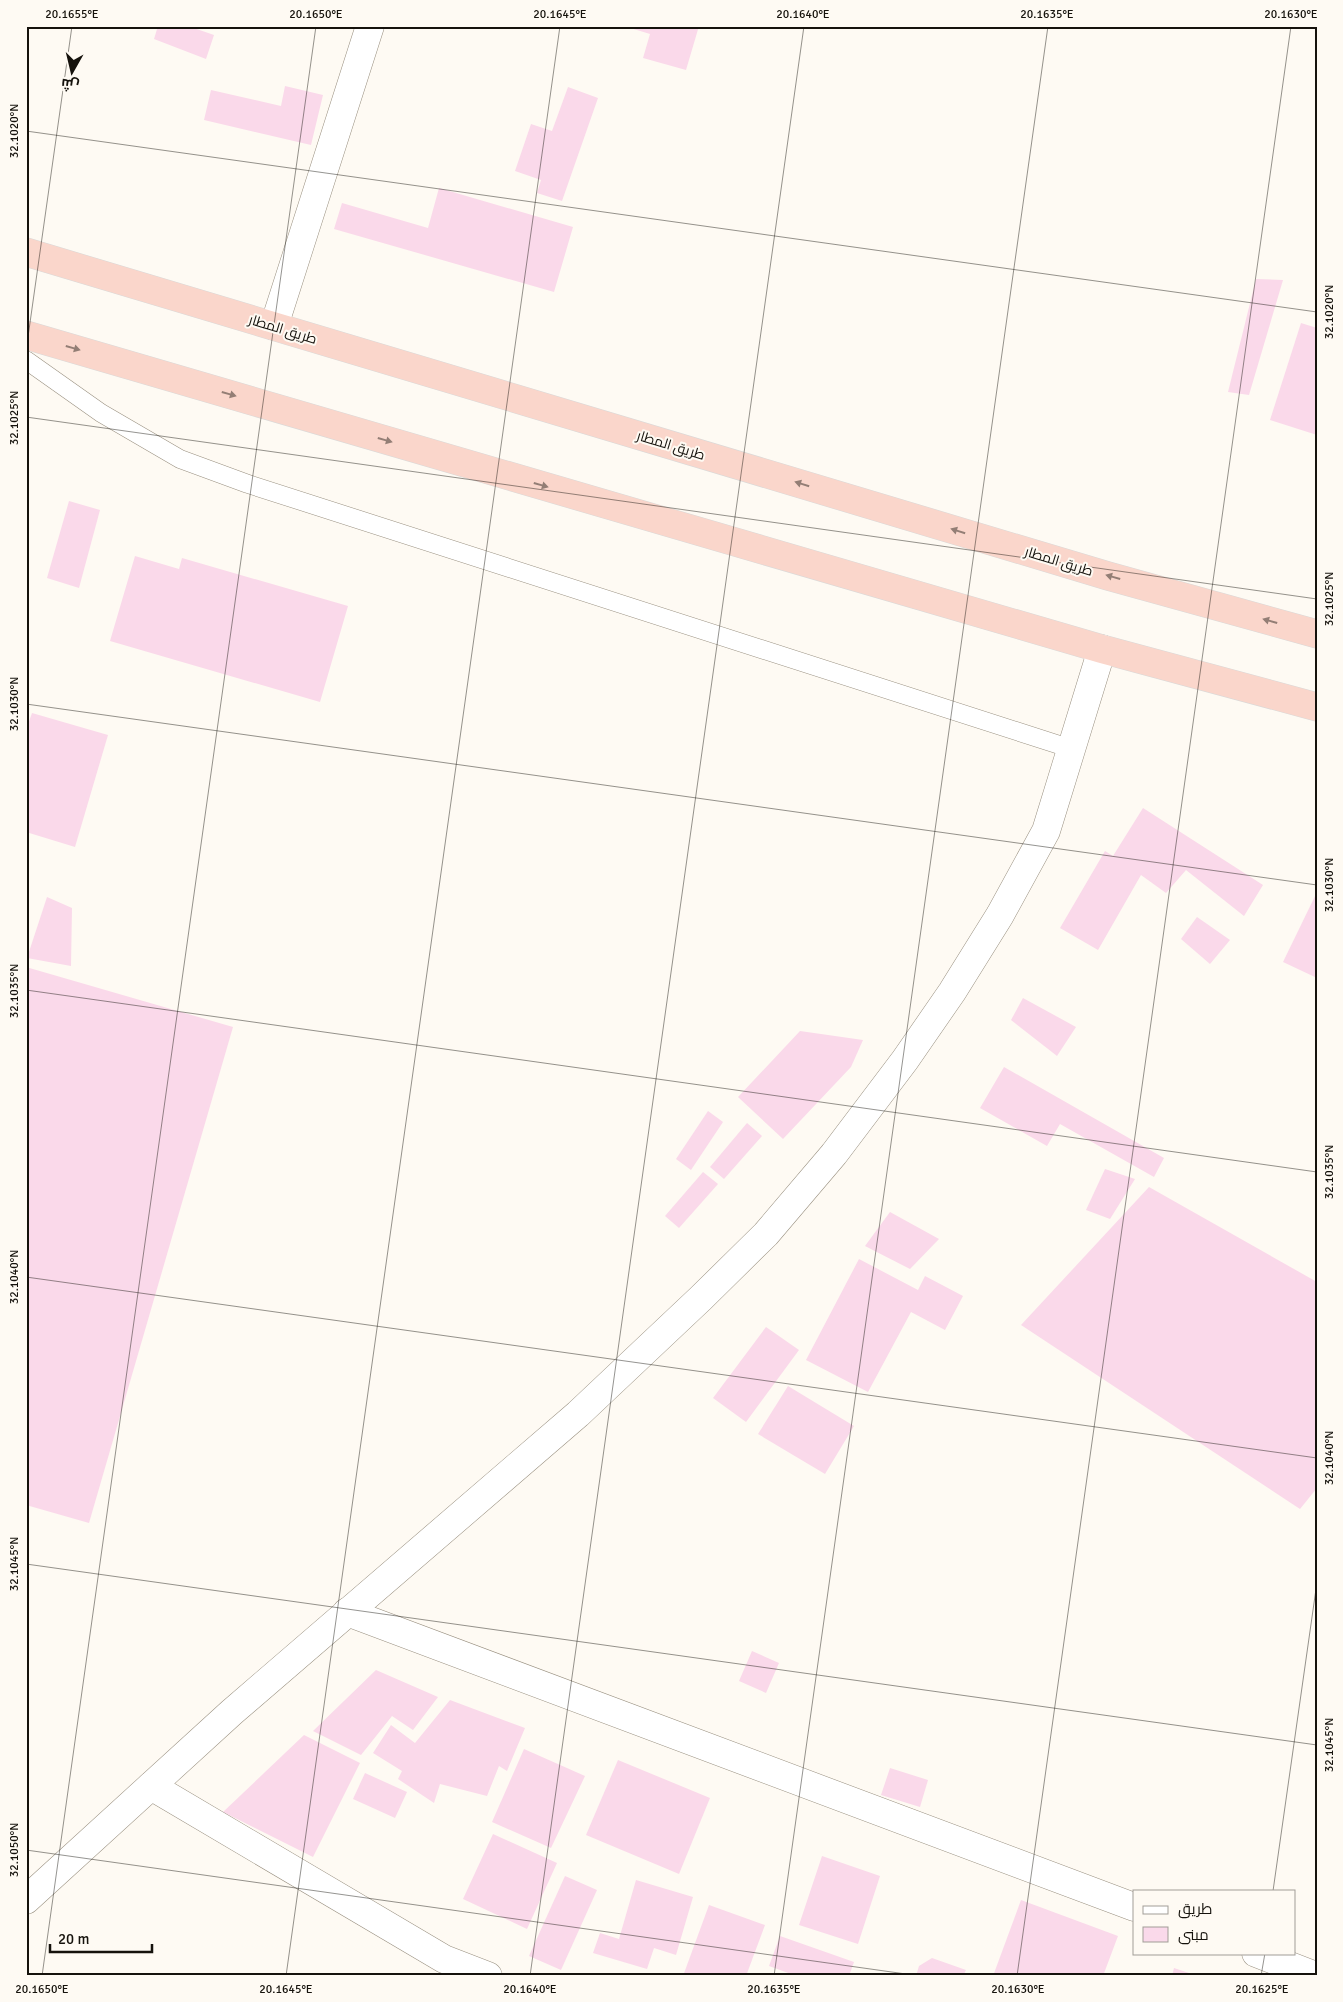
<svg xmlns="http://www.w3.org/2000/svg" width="1343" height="2002" viewBox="0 0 1343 2002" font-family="Signika,Cairo,sans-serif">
<rect width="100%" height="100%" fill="#fefaf3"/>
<g fill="#fad9ea">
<path d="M158,26H188L214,35L206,59L154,39Z"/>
<path d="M699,26L686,70L643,58L650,34L627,27Z"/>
<path d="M285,86L323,95L311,145L204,120L211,90L281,106Z"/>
<path d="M568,87L598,98L562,201L537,193L541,180L515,171L531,124L552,131Z"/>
<path d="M439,188L573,227L554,292L334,229L342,203L428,228Z"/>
<path d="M1256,279L1283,280L1249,395L1228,392Z"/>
<path d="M1301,323L1317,328V435L1270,420Z"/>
<path d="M69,501L100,510L79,588L47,578Z"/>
<path d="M135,556L179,569L182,558L348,606L320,702L110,641Z"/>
<path d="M32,713L108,735L75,847L26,832V730Z"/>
<path d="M1143,808L1263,885L1244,916L1186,870L1166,893L1141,875L1098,950L1060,928L1105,851L1113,856Z"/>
<path d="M1317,892V978L1283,962Z"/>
<path d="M47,897L72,908L71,966L27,958Z"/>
<path d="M1197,917L1230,940L1210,964L1181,939Z"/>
<path d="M26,967L233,1027L89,1523L26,1505Z"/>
<path d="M1023,998L1076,1027L1057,1056L1011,1020Z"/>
<path d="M800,1031L863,1040L851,1067L783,1139L738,1097Z"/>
<path d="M1004,1067L1164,1158L1154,1177L1060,1124L1047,1146L980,1108Z"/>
<path d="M708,1111L723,1122L691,1170L676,1159Z"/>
<path d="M747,1123L762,1136L724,1179L710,1167Z"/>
<path d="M1105,1169L1135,1179L1110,1219L1086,1210Z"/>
<path d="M703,1172L718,1184L679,1228L665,1216Z"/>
<path d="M1149,1187L1317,1282V1488L1300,1509L1021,1325Z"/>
<path d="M890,1212L939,1239L910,1269L865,1246Z"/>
<path d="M859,1259L918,1290L925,1276L963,1296L945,1330L911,1312L868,1392L806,1360Z"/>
<path d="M766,1327L799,1350L746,1422L713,1398Z"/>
<path d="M788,1386L854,1426L825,1474L758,1434Z"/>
<path d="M752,1651L779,1663L766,1693L739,1681Z"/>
<path d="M376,1670L438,1697L413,1730L392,1716L361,1755L313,1731Z"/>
<path d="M450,1700L525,1728L507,1771L499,1766L487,1796L440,1784L434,1803L398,1779L402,1771L373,1753L391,1725L415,1743Z"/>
<path d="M304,1735L360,1763L313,1857L223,1812Z"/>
<path d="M524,1749L585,1776L551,1848L492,1822Z"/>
<path d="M618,1760L710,1798L679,1874L586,1835Z"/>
<path d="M890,1768L928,1780L920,1807L881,1795Z"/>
<path d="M365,1773L407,1792L395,1818L353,1799Z"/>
<path d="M493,1834L557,1863L527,1929L463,1899Z"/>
<path d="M822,1856L880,1876L858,1944L799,1925Z"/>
<path d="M565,1876L597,1890L561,1970L529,1956Z"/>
<path d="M636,1880L693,1897L676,1955L654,1948L647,1969L593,1953L600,1933L619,1939Z"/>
<path d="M1021,1900L1118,1936L1103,1976H993Z"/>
<path d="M709,1905L765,1925L746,1976H683Z"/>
<path d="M780,1936L854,1962L849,1976H790L791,1974L769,1966Z"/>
<path d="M932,1958L966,1970L963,1976H916L919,1966Z"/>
<path d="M1174,1968L1195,1975V1976H1172Z"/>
</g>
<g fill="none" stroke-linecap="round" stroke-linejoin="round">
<g stroke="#999080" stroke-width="19">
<path id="service" d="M26,360L101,413L180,459L248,484L1072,749"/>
</g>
<g stroke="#999080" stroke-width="29">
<g id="minor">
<path d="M274,326L370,26"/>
<path d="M347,1612L1134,1907"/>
<path d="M151,1786L444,1959L488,1976"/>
<path d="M26,1900L232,1712L578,1414L701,1298L766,1234L834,1154L905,1060L952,992L1000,915L1046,831L1102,649"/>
<path d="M1256,1953L1316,1976"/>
</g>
</g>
<g stroke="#dad9d8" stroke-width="29">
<g id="trunk">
<path d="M26,252L1108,576L1317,634"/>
<path d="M26,335L1102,649L1317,707"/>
</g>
</g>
<use href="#service" stroke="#fff" stroke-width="18"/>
<use href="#minor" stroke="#fff" stroke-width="28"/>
<use href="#trunk" stroke="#fad6cb" stroke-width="28"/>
</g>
<defs><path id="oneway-solid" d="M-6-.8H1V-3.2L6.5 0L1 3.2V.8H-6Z" transform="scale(1.25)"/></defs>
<g fill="#937e75">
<use href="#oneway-solid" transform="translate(73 348) rotate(16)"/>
<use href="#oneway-solid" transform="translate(229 394) rotate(16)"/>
<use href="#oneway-solid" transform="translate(385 440) rotate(16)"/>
<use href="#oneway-solid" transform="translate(802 484) rotate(-163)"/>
<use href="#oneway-solid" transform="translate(541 485) rotate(16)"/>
<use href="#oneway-solid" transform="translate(958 531) rotate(-163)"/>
<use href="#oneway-solid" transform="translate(1113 577) rotate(-164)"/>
<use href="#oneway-solid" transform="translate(1270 621) rotate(-164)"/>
</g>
<path fill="none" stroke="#15120c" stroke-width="1" stroke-opacity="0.45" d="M26,131L1317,312M26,351L72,26M26,417L1317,599M26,704L1317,885M26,990L1317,1172M26,1277L1317,1458M26,1564L1317,1745M26,1850L920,1976M1273,1891L1317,1582M42,1976L316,26M286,1976L560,26M530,1976L804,26M774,1976L1048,26M1017,1976L1291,26M1261,1976L1265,1953"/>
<g text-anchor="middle" stroke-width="4" stroke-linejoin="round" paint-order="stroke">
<g font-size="14" fill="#15120c" stroke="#fefaf3">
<text transform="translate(283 329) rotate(17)" y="5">طريق المطار</text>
<text transform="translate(671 445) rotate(17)" y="5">طريق المطار</text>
<text transform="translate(1059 561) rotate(17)" y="5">طريق المطار</text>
</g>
</g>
<rect width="1343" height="2002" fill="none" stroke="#fefaf3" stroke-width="55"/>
<rect x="1133" y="1890" width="162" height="65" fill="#fefaf3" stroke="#a19d97"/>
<rect x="1143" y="1906" width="25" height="8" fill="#ffffff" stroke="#a19d97"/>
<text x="1178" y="1914" font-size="15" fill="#15120c">طريق</text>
<rect x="1143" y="1927" width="25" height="15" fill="#fad9ea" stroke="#a19d97"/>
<text x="1178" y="1940" font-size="15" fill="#15120c">مبنى</text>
<g transform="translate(72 72) rotate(188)" stroke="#fefaf3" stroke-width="4" paint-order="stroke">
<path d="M0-4L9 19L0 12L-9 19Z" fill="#15120c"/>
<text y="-8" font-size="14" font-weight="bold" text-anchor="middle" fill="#15120c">ش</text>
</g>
<path d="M50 1944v8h102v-8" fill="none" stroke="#15120c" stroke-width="2.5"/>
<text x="58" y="1944" font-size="15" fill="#15120c" stroke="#fefaf3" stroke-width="4" paint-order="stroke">20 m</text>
<rect x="28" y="28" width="1288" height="1946" fill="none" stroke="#15120c" stroke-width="2"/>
<g font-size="12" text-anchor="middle" fill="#15120c">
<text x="72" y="18">20.1655°E</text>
<text x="316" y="18">20.1650°E</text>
<text x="560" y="18">20.1645°E</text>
<text x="803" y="18">20.1640°E</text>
<text x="1047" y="18">20.1635°E</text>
<text x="1291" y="18">20.1630°E</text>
<text transform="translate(14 131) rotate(-90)" y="4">32.1020°N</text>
<text transform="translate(1329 312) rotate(-90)" y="4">32.1020°N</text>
<text transform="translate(14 418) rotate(-90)" y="4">32.1025°N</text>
<text transform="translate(1329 599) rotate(-90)" y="4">32.1025°N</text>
<text transform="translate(14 704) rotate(-90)" y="4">32.1030°N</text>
<text transform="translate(1329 885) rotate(-90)" y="4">32.1030°N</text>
<text transform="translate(14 991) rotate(-90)" y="4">32.1035°N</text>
<text transform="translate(1329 1172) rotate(-90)" y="4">32.1035°N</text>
<text transform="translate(14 1277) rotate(-90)" y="4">32.1040°N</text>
<text transform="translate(1329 1458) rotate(-90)" y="4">32.1040°N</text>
<text transform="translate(14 1564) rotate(-90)" y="4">32.1045°N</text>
<text transform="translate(1329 1745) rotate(-90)" y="4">32.1045°N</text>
<text transform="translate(14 1850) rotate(-90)" y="4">32.1050°N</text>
<text x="42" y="1993">20.1650°E</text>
<text x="286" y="1993">20.1645°E</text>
<text x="530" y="1993">20.1640°E</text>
<text x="774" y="1993">20.1635°E</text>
<text x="1018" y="1993">20.1630°E</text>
<text x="1262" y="1993">20.1625°E</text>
</g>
</svg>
